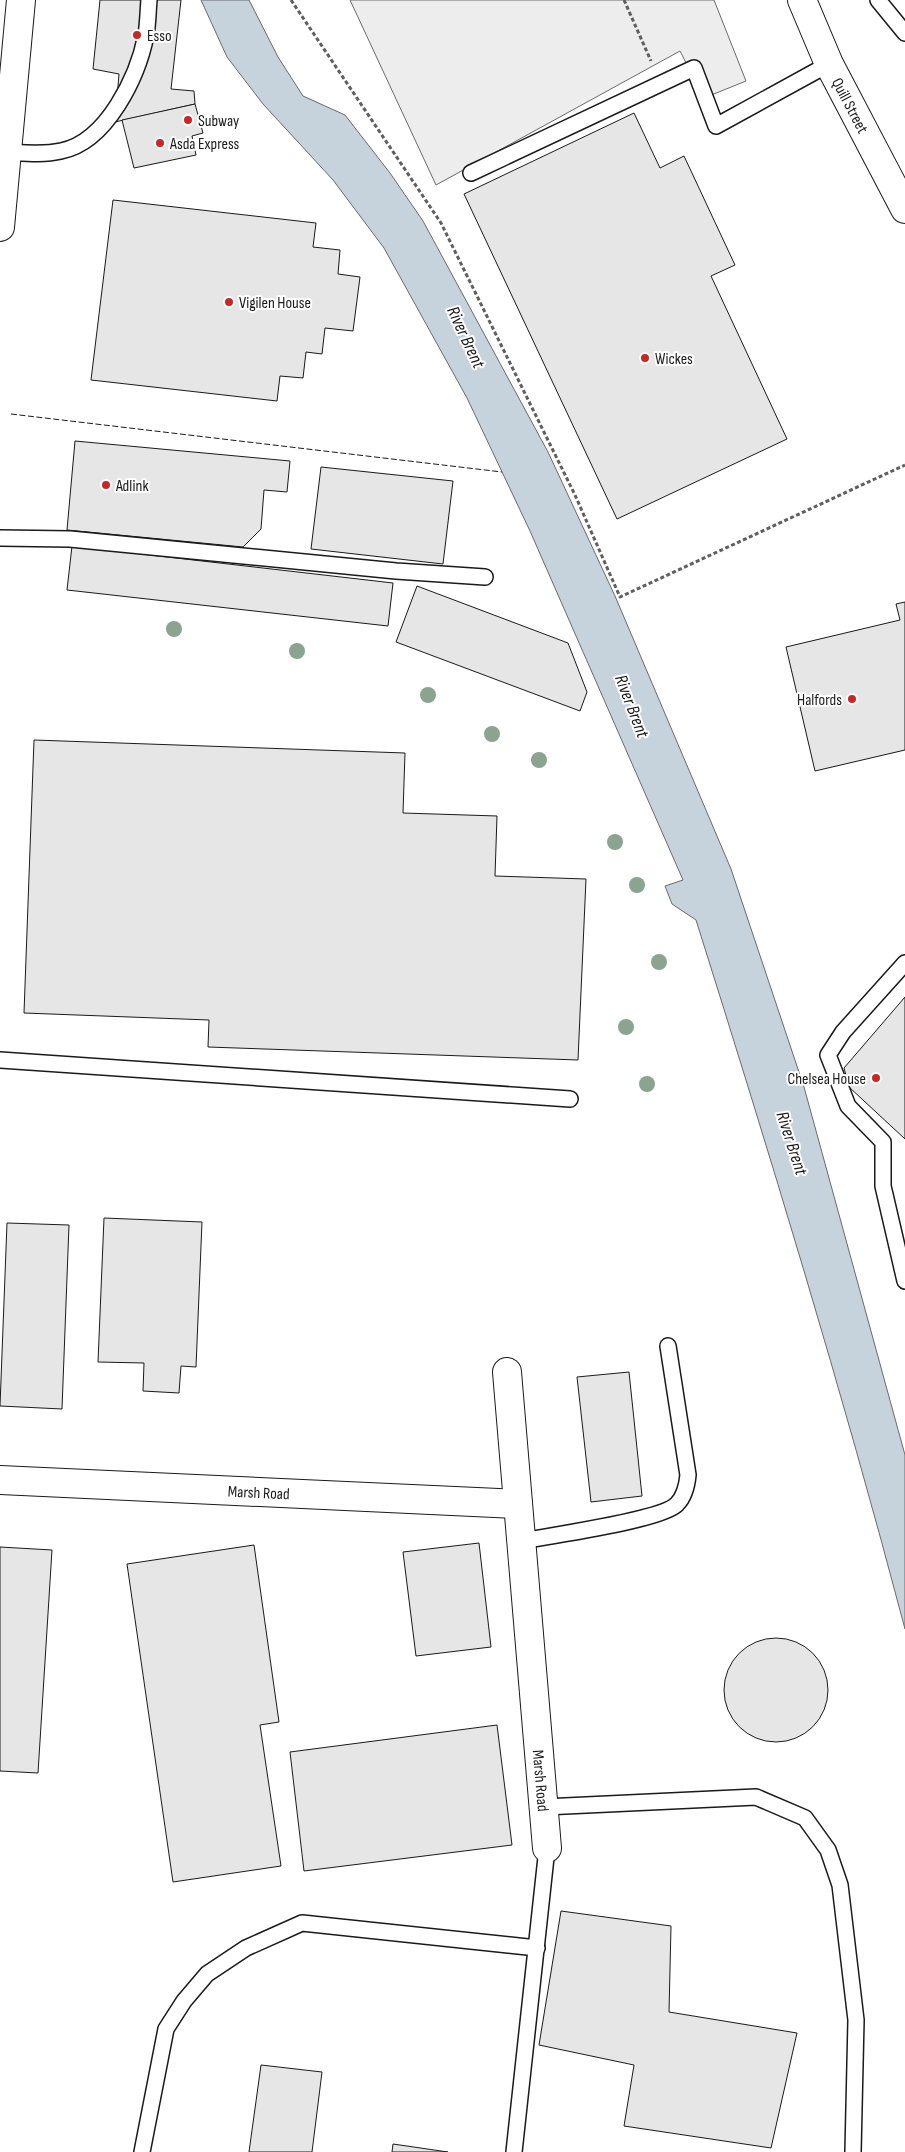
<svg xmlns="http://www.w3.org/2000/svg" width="905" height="2152" viewBox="0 0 905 2152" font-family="'Sofia Sans Condensed',sans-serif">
<rect width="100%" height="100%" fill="#fff"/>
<path fill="#ededed" stroke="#6a6a6a" d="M350,0H714L746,81L704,98L680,51L436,185Z"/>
<path fill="#c6d2dc" stroke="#6a6a6a" d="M201,0H249L278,57L303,96L345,115L390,173L423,221L548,452L615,596L731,869L804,1087L905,1455V1629C842,1390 770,1155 696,920L672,904L665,886L683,880L530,531L467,398L384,248L333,180L263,104L227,57Z"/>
<g fill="#e6e6e6" stroke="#1a1a1a">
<path d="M100,0H181L171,89L194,91L195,104L115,122L119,74L93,69Z"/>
<path d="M195,104L203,133L192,136L196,155L134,168L122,120Z"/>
<path d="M634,113L660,168L684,156L735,265L711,276L787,439L617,519L464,194Z"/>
<path d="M113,200L316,223L313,247L340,250L338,274L360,277L353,331L325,328L322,354L306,352L303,378L280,376L277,401L91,380Z"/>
<path d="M75,441L290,461L287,492L264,490L261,529L243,547L67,530Z"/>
<path d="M321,467L453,481L443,564L311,549Z"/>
<path d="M72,546L393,583L388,626L67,590Z"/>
<path d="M417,586L568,643L587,692L580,711L396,642Z"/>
<path d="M905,602V750L815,771L786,647L900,620L896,604Z"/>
<path d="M34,740L405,753L403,813L497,816L495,876L586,879L578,1060L208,1047L209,1020L24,1013Z"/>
<path d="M905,997V1139L849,1087L844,1068Z"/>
<path d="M104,1218L202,1222L196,1367L181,1366L179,1393L143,1391L144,1363L98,1362Z"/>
<path d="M7,1223L69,1225L62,1409L0,1406Z"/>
<path d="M629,1372L642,1496L591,1502L577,1377Z"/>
<path d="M479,1543L491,1647L416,1656L403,1552Z"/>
<path d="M254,1545L279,1722L260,1725L281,1866L173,1882L127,1564Z"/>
<path d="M0,1547L52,1550L38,1773L0,1771Z"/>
<circle cx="776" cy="1690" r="52"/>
<path d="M497,1725L512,1845L304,1871L290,1752Z"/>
<path d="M561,1911L671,1926L669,2012L797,2033L771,2148L624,2126L634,2065L539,2045Z"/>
<path d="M261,2065L322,2072L312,2152H249Z"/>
<path d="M393,2144L448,2152H392Z"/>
</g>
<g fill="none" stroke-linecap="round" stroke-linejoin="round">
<g stroke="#1a1a1a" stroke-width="18">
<g id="service">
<path d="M878,0L905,33"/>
<path d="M8,152C25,153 44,155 61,151C107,142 138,76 146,35C148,23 148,11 149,0"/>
<path d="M471,173L694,68L716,126L829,64"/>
<path d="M0,538L70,539L396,571L485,577"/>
<path d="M905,963L843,1032L828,1055L848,1106L883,1142V1186L905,1281"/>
<path d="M0,1060L570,1099"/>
<path d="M521,1541C548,1536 663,1520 677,1504C684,1497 687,1485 688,1475L668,1346"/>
<path d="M544,1807L756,1797L805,1818L828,1850L840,1885L856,2020L853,2152"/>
<path d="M142,2152L166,2029L184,2001L207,1974L246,1948L302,1923L537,1948"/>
<path d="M514,2152L547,1848"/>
</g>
</g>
<g stroke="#1a1a1a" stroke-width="30">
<g id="minor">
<path id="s1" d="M802,0L829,64L905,209"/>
<path id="s2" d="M507,1372L547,1848"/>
<path id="s3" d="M0,1480L518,1504"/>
</g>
</g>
<g stroke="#1a1a1a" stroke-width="30">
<path id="secondary" d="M0,227L21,0"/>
</g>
<g stroke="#5f5f5f" stroke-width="3" stroke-dasharray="4 2.5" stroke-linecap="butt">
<path d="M291,0L441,223L575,495L620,597L905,465"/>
<path d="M624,0L651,61"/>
</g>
<use href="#service" stroke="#fff" stroke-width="15"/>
<use href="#minor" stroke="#fff" stroke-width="28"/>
<use href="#secondary" stroke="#fff" stroke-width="28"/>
<path stroke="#1a1a1a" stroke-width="1" stroke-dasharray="6 2.5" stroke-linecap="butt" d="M11,414L502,472"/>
</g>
<g fill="#8aa48f">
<circle cx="174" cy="629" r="8"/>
<circle cx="297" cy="651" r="8"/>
<circle cx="428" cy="695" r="8"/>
<circle cx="492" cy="734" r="8"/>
<circle cx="539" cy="760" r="8"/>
<circle cx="615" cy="842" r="8"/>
<circle cx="637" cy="885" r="8"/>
<circle cx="659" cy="962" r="8"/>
<circle cx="626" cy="1027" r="8"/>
<circle cx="647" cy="1084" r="8"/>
</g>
<g fill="#c62828" stroke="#fff" stroke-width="2">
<circle cx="137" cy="35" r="5"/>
<circle cx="188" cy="120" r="5"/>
<circle cx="160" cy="143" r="5"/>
<circle cx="229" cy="302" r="5"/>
<circle cx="645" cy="358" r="5"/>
<circle cx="106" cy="485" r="5"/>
<circle cx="852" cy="699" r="5"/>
<circle cx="876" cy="1078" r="5"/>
</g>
<g text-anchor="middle" stroke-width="4" stroke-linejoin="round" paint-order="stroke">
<g font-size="16" fill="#1a1a1a" stroke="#fff" text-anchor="start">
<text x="147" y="41">Esso</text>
<text x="198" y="126">Subway</text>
<text x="170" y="149">Asda Express</text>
<text x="239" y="308">Vigilen House</text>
<text x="655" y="364">Wickes</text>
<text x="116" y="491">Adlink</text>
<text x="842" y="705" text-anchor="end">Halfords</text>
<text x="866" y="1084" text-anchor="end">Chelsea House</text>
</g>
<g font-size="16" fill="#1a1a1a" stroke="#fff">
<text dy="6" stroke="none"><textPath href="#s1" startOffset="116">Quill Street</textPath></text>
<text dy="6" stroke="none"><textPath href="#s3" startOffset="259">Marsh Road</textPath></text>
<text dy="6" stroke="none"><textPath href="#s2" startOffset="410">Marsh Road</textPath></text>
</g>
<g font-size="18" font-style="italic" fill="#1a1a1a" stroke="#fff">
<text transform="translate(466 337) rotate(65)" y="6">River Brent</text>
<text transform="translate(632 706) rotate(69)" y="6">River Brent</text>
<text transform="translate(792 1143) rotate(72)" y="6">River Brent</text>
</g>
</g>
</svg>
